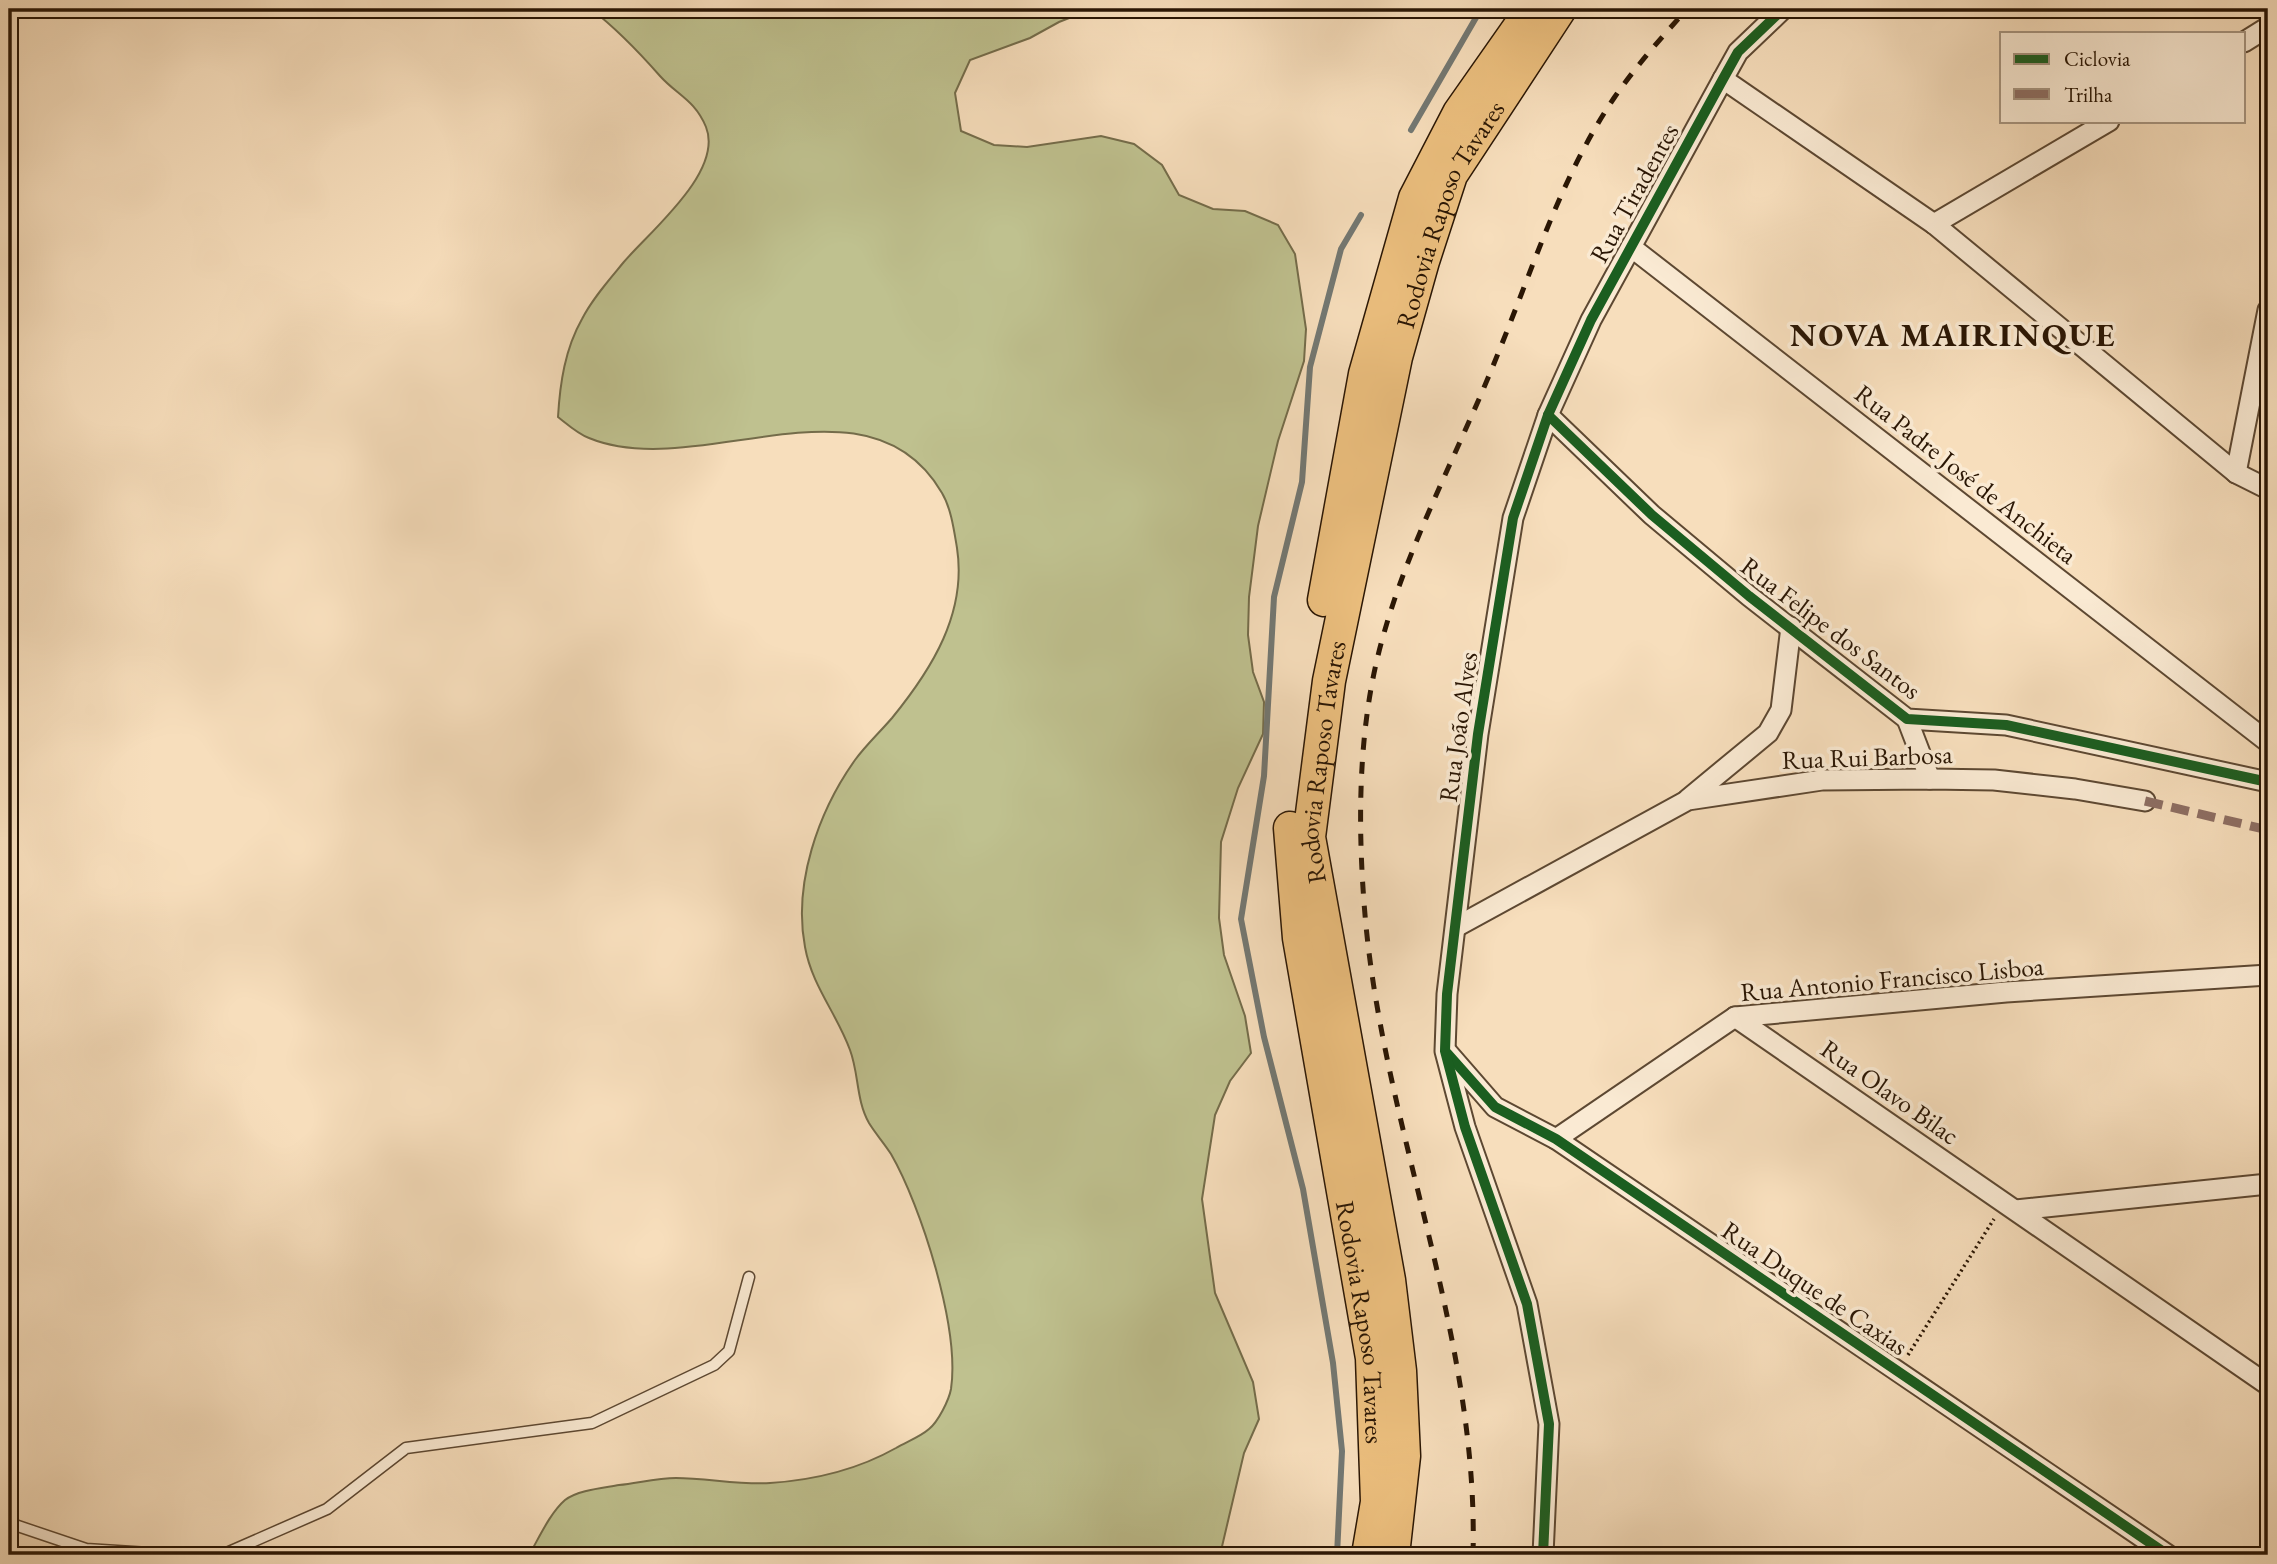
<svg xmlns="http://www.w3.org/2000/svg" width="2277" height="1564" viewBox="0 0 2277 1564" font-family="'EB Garamond',serif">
<rect width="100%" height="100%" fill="#f7debc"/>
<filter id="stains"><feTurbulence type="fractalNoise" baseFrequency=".00286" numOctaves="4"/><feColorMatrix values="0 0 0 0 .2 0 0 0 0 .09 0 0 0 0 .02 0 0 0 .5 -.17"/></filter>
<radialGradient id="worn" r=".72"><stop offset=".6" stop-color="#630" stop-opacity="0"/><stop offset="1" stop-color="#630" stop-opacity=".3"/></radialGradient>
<path fill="#bfc18f" stroke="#746c4a" stroke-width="2" d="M591,9H1092L1059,22L1030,38L970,60L955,93L961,131L994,145L1027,147L1101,136L1134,144L1162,165L1179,195L1213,209L1245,211L1278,225L1295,254L1306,329L1304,361L1278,441L1258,526L1249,597L1248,635L1253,672L1264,702L1263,734L1238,788L1221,842L1219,918L1224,955L1245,1016L1251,1053L1230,1081L1215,1115L1202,1199L1215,1293L1253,1382L1259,1419L1244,1453L1220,1555H529C539,1538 550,1513 565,1500C578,1490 603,1488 619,1485C638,1483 657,1478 676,1478C707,1478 739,1485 770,1483C815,1480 857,1470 896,1448C906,1442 920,1437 929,1429C938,1422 949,1400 951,1389C960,1328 921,1206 891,1154C884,1143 875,1133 869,1123C856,1100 859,1074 850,1050C837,1014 812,986 805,947C793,884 818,812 855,760C866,745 880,732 892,718C932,669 967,613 957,548C954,530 951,508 942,493C868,366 698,483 589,438C578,434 567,424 558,417C560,383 565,349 582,319C592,299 609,280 623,263C648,233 724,172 706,127C695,100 677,95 660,76C638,51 617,29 591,9Z"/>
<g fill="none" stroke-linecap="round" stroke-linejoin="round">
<g stroke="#737873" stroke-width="6">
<path d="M1411,130L1481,9"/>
<path d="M1337,1555L1342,1451L1333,1363L1303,1189L1264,1037L1241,919L1264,776L1274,597L1302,482L1310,367L1341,249L1361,215"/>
</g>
<g stroke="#5d4832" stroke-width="13">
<g id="service">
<path d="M9,1523L86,1549L180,1555"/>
<path d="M222,1555L327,1509L406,1448L592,1423L714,1365L729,1351L749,1277"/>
</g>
</g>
<g stroke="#5d4832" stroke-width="23">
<g id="minor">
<path d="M2244,42L2268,27"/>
<path d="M1723,79L1934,224L2236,473L2268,489"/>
<path d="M1934,224L2109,121"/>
<path d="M1631,247L2268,742"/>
<path d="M1548,415L1652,515L1749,596L1907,719L2006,725L2268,782"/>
<path d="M2236,473L2268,310"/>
<path d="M1907,719L1930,779"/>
<path d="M1688,799L1768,733L1781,710L1791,627"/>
<path d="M1456,927L1688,800L1822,780L1930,779L1994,780L2075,789L2145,801"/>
<path d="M1735,1017L2268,1385"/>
<path d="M1448,1053L1495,1107L1556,1139L2168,1555"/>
<path d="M1556,1139L1735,1017L2006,992L2268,975"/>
<path d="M2016,1210L2268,1184"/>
<path d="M1543,1555L1549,1424L1527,1304L1465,1127L1445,1051L1447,994L1478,734L1513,518L1548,415L1591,320L1723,79L1738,52L1783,9"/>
</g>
</g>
<g stroke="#2a1604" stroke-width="35">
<g id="trunk">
<path d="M1324,600L1365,374L1415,198L1459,113L1532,9"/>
<path id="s1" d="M1290,828L1299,938L1372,1358L1377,1502L1368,1555"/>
<path id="s2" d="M1393,1555L1404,1456L1400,1371L1389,1280L1309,837L1329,681L1396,357L1423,261L1451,175L1560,9"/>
</g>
</g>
<path stroke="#2a1604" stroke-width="3.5" stroke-dasharray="2 3.5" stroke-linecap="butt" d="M1908,1355L1994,1219"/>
<use href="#service" stroke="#faead3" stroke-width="10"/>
<use href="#minor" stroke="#faead3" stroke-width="19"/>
<use href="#trunk" stroke="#ecbf7e" stroke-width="32"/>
<path stroke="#2a1604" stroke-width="5" stroke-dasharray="12 12" stroke-linecap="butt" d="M1473,1555C1479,1339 1387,1138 1366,926C1358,840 1357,748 1376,664C1401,555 1458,455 1499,351C1534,265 1562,175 1614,98C1636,66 1662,37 1687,9"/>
<path stroke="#8d6e63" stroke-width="9" stroke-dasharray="18 9" stroke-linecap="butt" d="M2145,801L2268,830"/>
<g stroke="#faead3" stroke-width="15">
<g id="cycleway">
<path d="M1548,415L1652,515L1749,596L1907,719L2006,725L2268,782"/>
<path d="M1447,1053L1495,1107L1556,1139L2168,1555"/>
<path d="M1543,1555L1549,1424L1527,1304L1465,1127L1445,1051L1447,994L1478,734L1513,518L1548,415L1591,320L1723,79L1738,52L1783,9"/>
</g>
</g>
<use href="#cycleway" stroke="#1b5e20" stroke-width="10"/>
</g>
<g text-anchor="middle" stroke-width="7" stroke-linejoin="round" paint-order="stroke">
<g font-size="26" fill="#2a1604" stroke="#faead3">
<text transform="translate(1634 193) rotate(-61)" y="9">Rua Tiradentes</text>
<text dy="9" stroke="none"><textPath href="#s2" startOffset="1368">Rodovia Raposo Tavares</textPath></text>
<text transform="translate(1966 474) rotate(38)" y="9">Rua Padre José de Anchieta</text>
<text transform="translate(1831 628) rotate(37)" y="9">Rua Felipe dos Santos</text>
<text transform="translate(1458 727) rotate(-82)" y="9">Rua João Alves</text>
<text transform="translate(1867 757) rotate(-2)" y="9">Rua Rui Barbosa</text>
<text dy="9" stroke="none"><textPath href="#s2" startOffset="802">Rodovia Raposo Tavares</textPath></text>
<text transform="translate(1892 979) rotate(-5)" y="9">Rua Antonio Francisco Lisboa</text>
<text transform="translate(1890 1092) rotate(35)" y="9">Rua Olavo Bilac</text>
<text transform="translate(1815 1288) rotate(34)" y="9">Rua Duque de Caxias</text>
<text dy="9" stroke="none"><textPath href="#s1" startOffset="500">Rodovia Raposo Tavares</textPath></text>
</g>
<g font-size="33" font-weight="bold" letter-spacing="2" fill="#2a1604" stroke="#faead3">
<text x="1953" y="346">NOVA MAIRINQUE</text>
</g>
</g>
<rect width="2277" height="1564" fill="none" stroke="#f7debc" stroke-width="35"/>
<rect x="10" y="10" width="2256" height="1543" fill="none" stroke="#2a1604" stroke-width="3.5"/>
<rect x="18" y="18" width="2242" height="1529" fill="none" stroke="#2a1604" stroke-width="2"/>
<rect x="2000" y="32" width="245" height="91" fill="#faead3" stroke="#a79580" stroke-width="2"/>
<rect x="2014" y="54" width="35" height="10" fill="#1b5e20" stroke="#a79580" stroke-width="2"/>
<text x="2064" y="66" font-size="21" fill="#2a1604">Ciclovia</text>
<rect x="2014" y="89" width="35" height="10" fill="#8d6e63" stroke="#a79580" stroke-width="2"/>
<text x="2064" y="102" font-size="21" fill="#2a1604">Trilha</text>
<rect width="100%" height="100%" filter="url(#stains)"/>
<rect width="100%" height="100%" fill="url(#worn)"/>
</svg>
